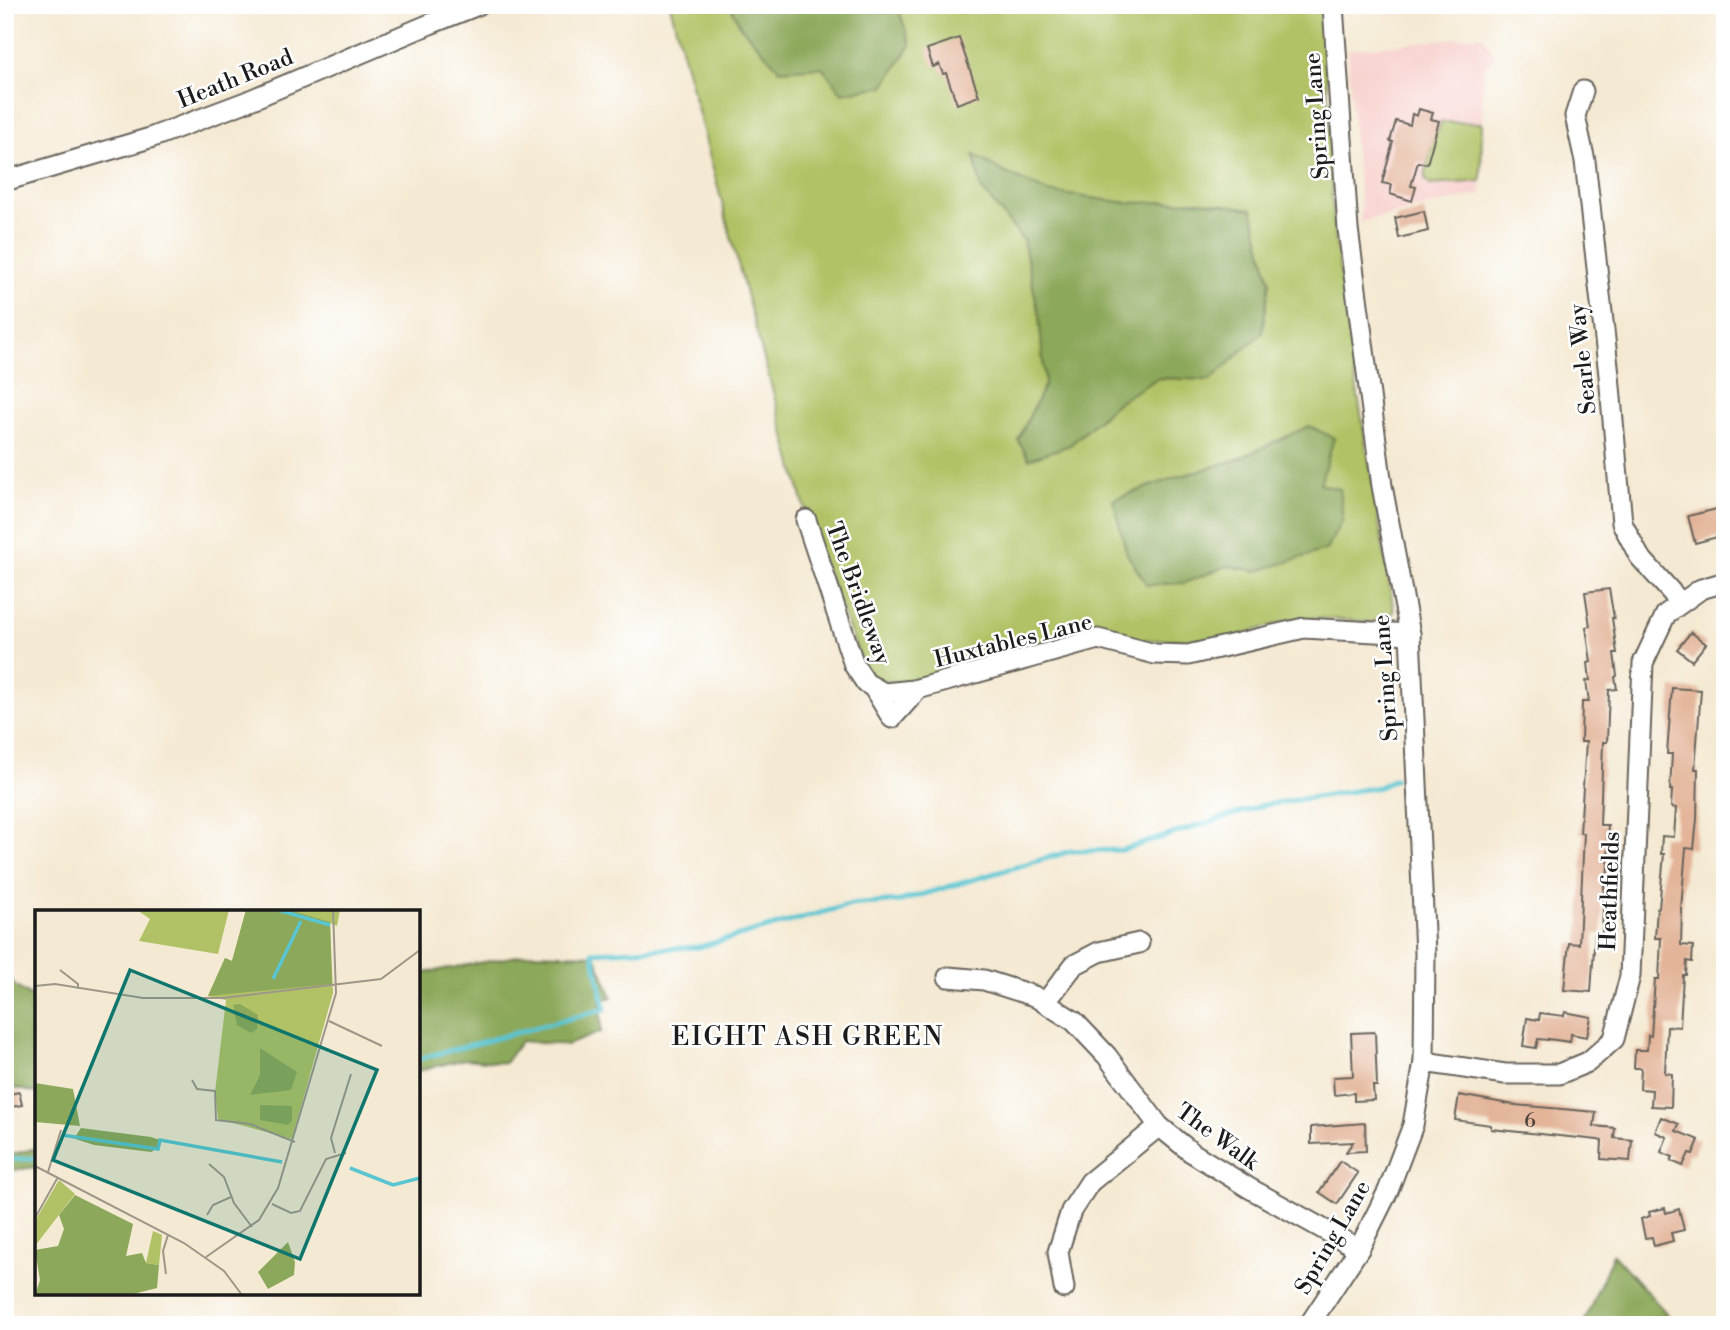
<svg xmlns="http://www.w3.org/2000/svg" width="1730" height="1330" viewBox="0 0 1730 1330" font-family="'Libre Bodoni',serif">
<rect width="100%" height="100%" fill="#fff"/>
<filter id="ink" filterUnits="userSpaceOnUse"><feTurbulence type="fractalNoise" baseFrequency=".0143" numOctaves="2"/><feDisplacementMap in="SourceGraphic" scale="14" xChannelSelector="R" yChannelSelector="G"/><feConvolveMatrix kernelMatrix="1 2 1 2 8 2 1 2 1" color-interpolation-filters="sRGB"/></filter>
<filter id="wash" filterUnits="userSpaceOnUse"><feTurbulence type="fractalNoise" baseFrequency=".00686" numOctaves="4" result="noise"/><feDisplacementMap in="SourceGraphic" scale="28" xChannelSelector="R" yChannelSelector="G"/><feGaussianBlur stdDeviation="1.57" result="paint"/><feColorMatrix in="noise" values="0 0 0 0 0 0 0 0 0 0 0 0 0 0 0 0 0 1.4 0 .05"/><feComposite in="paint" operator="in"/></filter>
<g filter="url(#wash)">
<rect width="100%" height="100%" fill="#f4e9d2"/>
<path fill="#f7d0cc" d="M1482,35L1496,56L1483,68L1481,194L1360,222L1361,202L1354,145L1348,50Z"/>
<g fill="#b0c265" stroke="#666f40" stroke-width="2">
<path d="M670,5H1324L1333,221L1355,378L1394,612L1383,623L1319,618L1292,619L1228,639L1141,640L1097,631L1011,652L940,674L896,682L868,678L811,531L741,275Z"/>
<path d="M1441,122L1482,123L1481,181L1430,185L1425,179L1427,164L1436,132H1438Z"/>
</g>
<g fill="#8ca85a" stroke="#54623b" stroke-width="2">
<path d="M730,5H897L911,45L884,86L842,93L822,67L780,70L740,26Z"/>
<path d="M974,155L1006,173L1048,192L1128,203L1200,201L1252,209L1270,282L1262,333L1210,380L1158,378L1118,402L1070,445L1029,459L1018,440L1045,384L1039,315L1023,240L981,188Z"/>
<path d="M1309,426L1334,438L1320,484L1340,489L1343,519L1326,550L1258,571L1227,566L1184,583L1147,585L1127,554L1113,500L1170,479L1236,460Z"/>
<path d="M533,953L595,955L612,997L601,1000V1032L567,1045L521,1041L505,1063L465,1059L418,1071V974Z"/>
<path d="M5,971L15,986L37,1000V1093L5,1086Z"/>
<path d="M37,1148V1167L13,1170L5,1164V1156Z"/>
<path d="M1613,1254L1677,1325H1583Z"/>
</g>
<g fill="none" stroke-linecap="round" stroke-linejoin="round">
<g stroke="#58c5d1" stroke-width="5">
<path d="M418,1059L605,1009L593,952L699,947L849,905L900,901L1071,851L1122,850L1264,805L1379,787L1395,779"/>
<path d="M5,1160L37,1158"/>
</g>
</g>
<g id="blocks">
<g fill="#e3b498">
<path d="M959,38L979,96L957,104L946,73L943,74L939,64L933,67L927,49Z"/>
<path d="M1419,109L1433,113L1431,119L1439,121L1427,164L1418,162L1411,186L1416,187L1412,201L1390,194L1392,185L1382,183L1393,142L1390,141L1396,121L1410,125L1412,114L1417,116Z"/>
<path d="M1424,211L1428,231L1399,238L1395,218Z"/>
<path d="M1725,507V535L1695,543L1688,516Z"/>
<path d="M1609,589L1614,618H1612L1617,653H1614L1617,676L1615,677L1617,689L1609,690L1607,742H1603L1600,825H1608L1607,839H1609L1607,886L1604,885L1602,934H1595L1591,992L1564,990L1569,943L1579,944L1584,833H1580L1586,742H1581L1582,702H1589L1586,681L1590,680L1588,663L1591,662L1586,627L1590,626L1585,592Z"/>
<path d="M1691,632L1706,644L1692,661L1677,649Z"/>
<path d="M1672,688L1701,690L1695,769H1698L1697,819L1694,849L1686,848L1681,909H1682L1681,945L1693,946L1692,962L1687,961L1686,975H1683L1680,1027L1667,1026L1665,1073L1672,1074L1671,1107L1651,1106L1652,1090L1640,1089L1641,1068H1634L1635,1050H1647L1648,1035L1651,1036L1655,979H1659L1661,938H1655L1657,908H1659L1664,854H1661L1662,836L1674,837L1676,808L1671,807L1672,790H1670L1672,754H1667Z"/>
<path d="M1565,1012L1591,1017L1587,1037L1571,1034L1570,1042L1548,1039V1040L1538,1039L1536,1048L1523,1046L1527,1018L1539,1020L1540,1013L1564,1016Z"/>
<path d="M1375,1032L1377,1086H1373L1374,1100L1354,1101V1093L1334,1095L1333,1077L1353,1076L1351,1033Z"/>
<path d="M19,1092L22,1105L5,1108V1095Z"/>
<path d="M1459,1095L1515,1105L1596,1112L1594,1126L1615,1128L1614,1138L1632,1140L1630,1161L1601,1159L1602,1141L1598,1140L1491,1129V1125L1455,1120Z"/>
<path d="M1661,1117L1679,1124L1676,1131L1699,1140L1693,1154L1689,1153L1683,1166L1671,1161L1673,1157L1661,1152L1667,1137L1655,1132Z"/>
<path d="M1365,1123L1366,1151L1346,1152L1353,1142L1311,1144V1127Z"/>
<path d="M1340,1161L1358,1173L1337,1204L1319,1192Z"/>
<path d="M1665,1208L1666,1213L1679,1209L1684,1230L1671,1233L1673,1241L1654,1246L1652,1237L1645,1238L1641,1219L1650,1216L1649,1212Z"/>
</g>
</g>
</g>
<g filter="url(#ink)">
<use href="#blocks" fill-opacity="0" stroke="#68645c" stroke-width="2"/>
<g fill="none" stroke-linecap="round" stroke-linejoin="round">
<g stroke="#68645c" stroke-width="23">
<g id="minor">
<path d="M1583,91L1575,116L1585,161L1609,375L1622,523L1639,556L1681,603"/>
<path d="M5,181L150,138L243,103L430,24L478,5"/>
<path d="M806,520L854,665L866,683L884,693L914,690L1098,639L1155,654L1188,655L1304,628L1410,634"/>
<path d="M873,687L892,718L918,689"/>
<path d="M948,977L984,980L1034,996L1074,1021L1107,1056L1159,1126L1191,1152L1249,1188L1359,1249"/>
<path d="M1045,1003L1074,965L1099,952L1139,943"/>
<path d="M1424,1062L1505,1074H1559L1588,1062L1614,1039L1630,976L1643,663L1666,614L1701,589L1725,582"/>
<path d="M1064,1288L1058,1252L1071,1211L1090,1182L1159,1126"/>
<path d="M1309,1325L1359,1249L1388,1191L1413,1125L1424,1062L1425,953L1410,634L1382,486L1348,229L1333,5"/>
</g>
</g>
<use href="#minor" stroke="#fff" stroke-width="19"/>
</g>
</g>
<g text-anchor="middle" stroke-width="5" stroke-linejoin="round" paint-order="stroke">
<g font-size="19" fill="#4e423b">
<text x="1530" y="1127">6</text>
</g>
<g font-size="23" fill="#1c1c1c" stroke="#fff">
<text transform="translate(235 78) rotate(-22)" y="8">Heath Road</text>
<text transform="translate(1316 116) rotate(-94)" y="8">Spring Lane</text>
<text transform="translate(1582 359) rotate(-96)" y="8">Searle Way</text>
<text transform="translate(859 593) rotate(70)" y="8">The Bridleway</text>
<text transform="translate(1013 640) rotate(-14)" y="8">Huxtables Lane</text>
<text transform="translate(1385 678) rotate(-94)" y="8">Spring Lane</text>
<text transform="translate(1609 891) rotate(-88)" y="8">Heathfields</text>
<text transform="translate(1218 1136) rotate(36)" y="8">The Walk</text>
<text transform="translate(1332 1237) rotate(-60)" y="8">Spring Lane</text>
</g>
<g font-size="26" letter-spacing="2" fill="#1c1c1c" stroke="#fff">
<text x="808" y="1045">EIGHT ASH GREEN</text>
</g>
</g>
<g transform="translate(35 910)">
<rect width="385" height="385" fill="#f4e9d2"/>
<path d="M102,0H194L183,44L104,31L115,9ZM211,0H305L302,16L295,13L298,83L257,229L183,209L180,182L191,90L173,86L190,48L197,51ZM24,270L40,284L0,336V311ZM118,321L127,325L124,355L111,353Z" fill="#b0c265"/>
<path d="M211,0H254L295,12L297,74L173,86L190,48L197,51ZM205,94L223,105L222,119L216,123L202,115L198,95ZM225,138L262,162L256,180L215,185L225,165ZM0,173L38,179L45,216L0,212ZM225,195L257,196V211L253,215L225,210ZM46,218L116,227L125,230V237L116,242L59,235L28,225L40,227ZM40,285L98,314L91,346L107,343L111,353L124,355L122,378L94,385H0L5,370L0,340L23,336L29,319L24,305ZM253,332L260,352L259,365L233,379L223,362Z" fill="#8ca85a"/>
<path fill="none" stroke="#58c5d1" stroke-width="3.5" d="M243,0L295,15M238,69L266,11M27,225L123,239L125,230L247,252M315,258L358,275L385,268"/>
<path fill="none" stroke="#9e9789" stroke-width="2" d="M25,60L43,74V79M0,76L20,74L108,88H188L346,69L385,40M294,111L347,136M157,170L162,179L180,181L181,210L215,214L260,232M300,243L296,228L316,164M174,254L189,267L199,293L217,317M0,256L149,333L189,361L207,385M13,262L26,220M237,294L256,303L265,301L291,249L311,243M172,305L178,295L196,287M0,308L23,267M171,347L224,310L243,278L301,83L298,0M131,364L128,341L133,325"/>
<path fill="#0f766e" fill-opacity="0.15" stroke="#0f766e" stroke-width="3.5" d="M95,60L342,160L265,349L18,250Z"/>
<rect width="385" height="385" fill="none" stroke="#1c1c1c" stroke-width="3.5"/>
</g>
<rect width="1730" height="1330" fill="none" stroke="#fff" stroke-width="28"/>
</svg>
